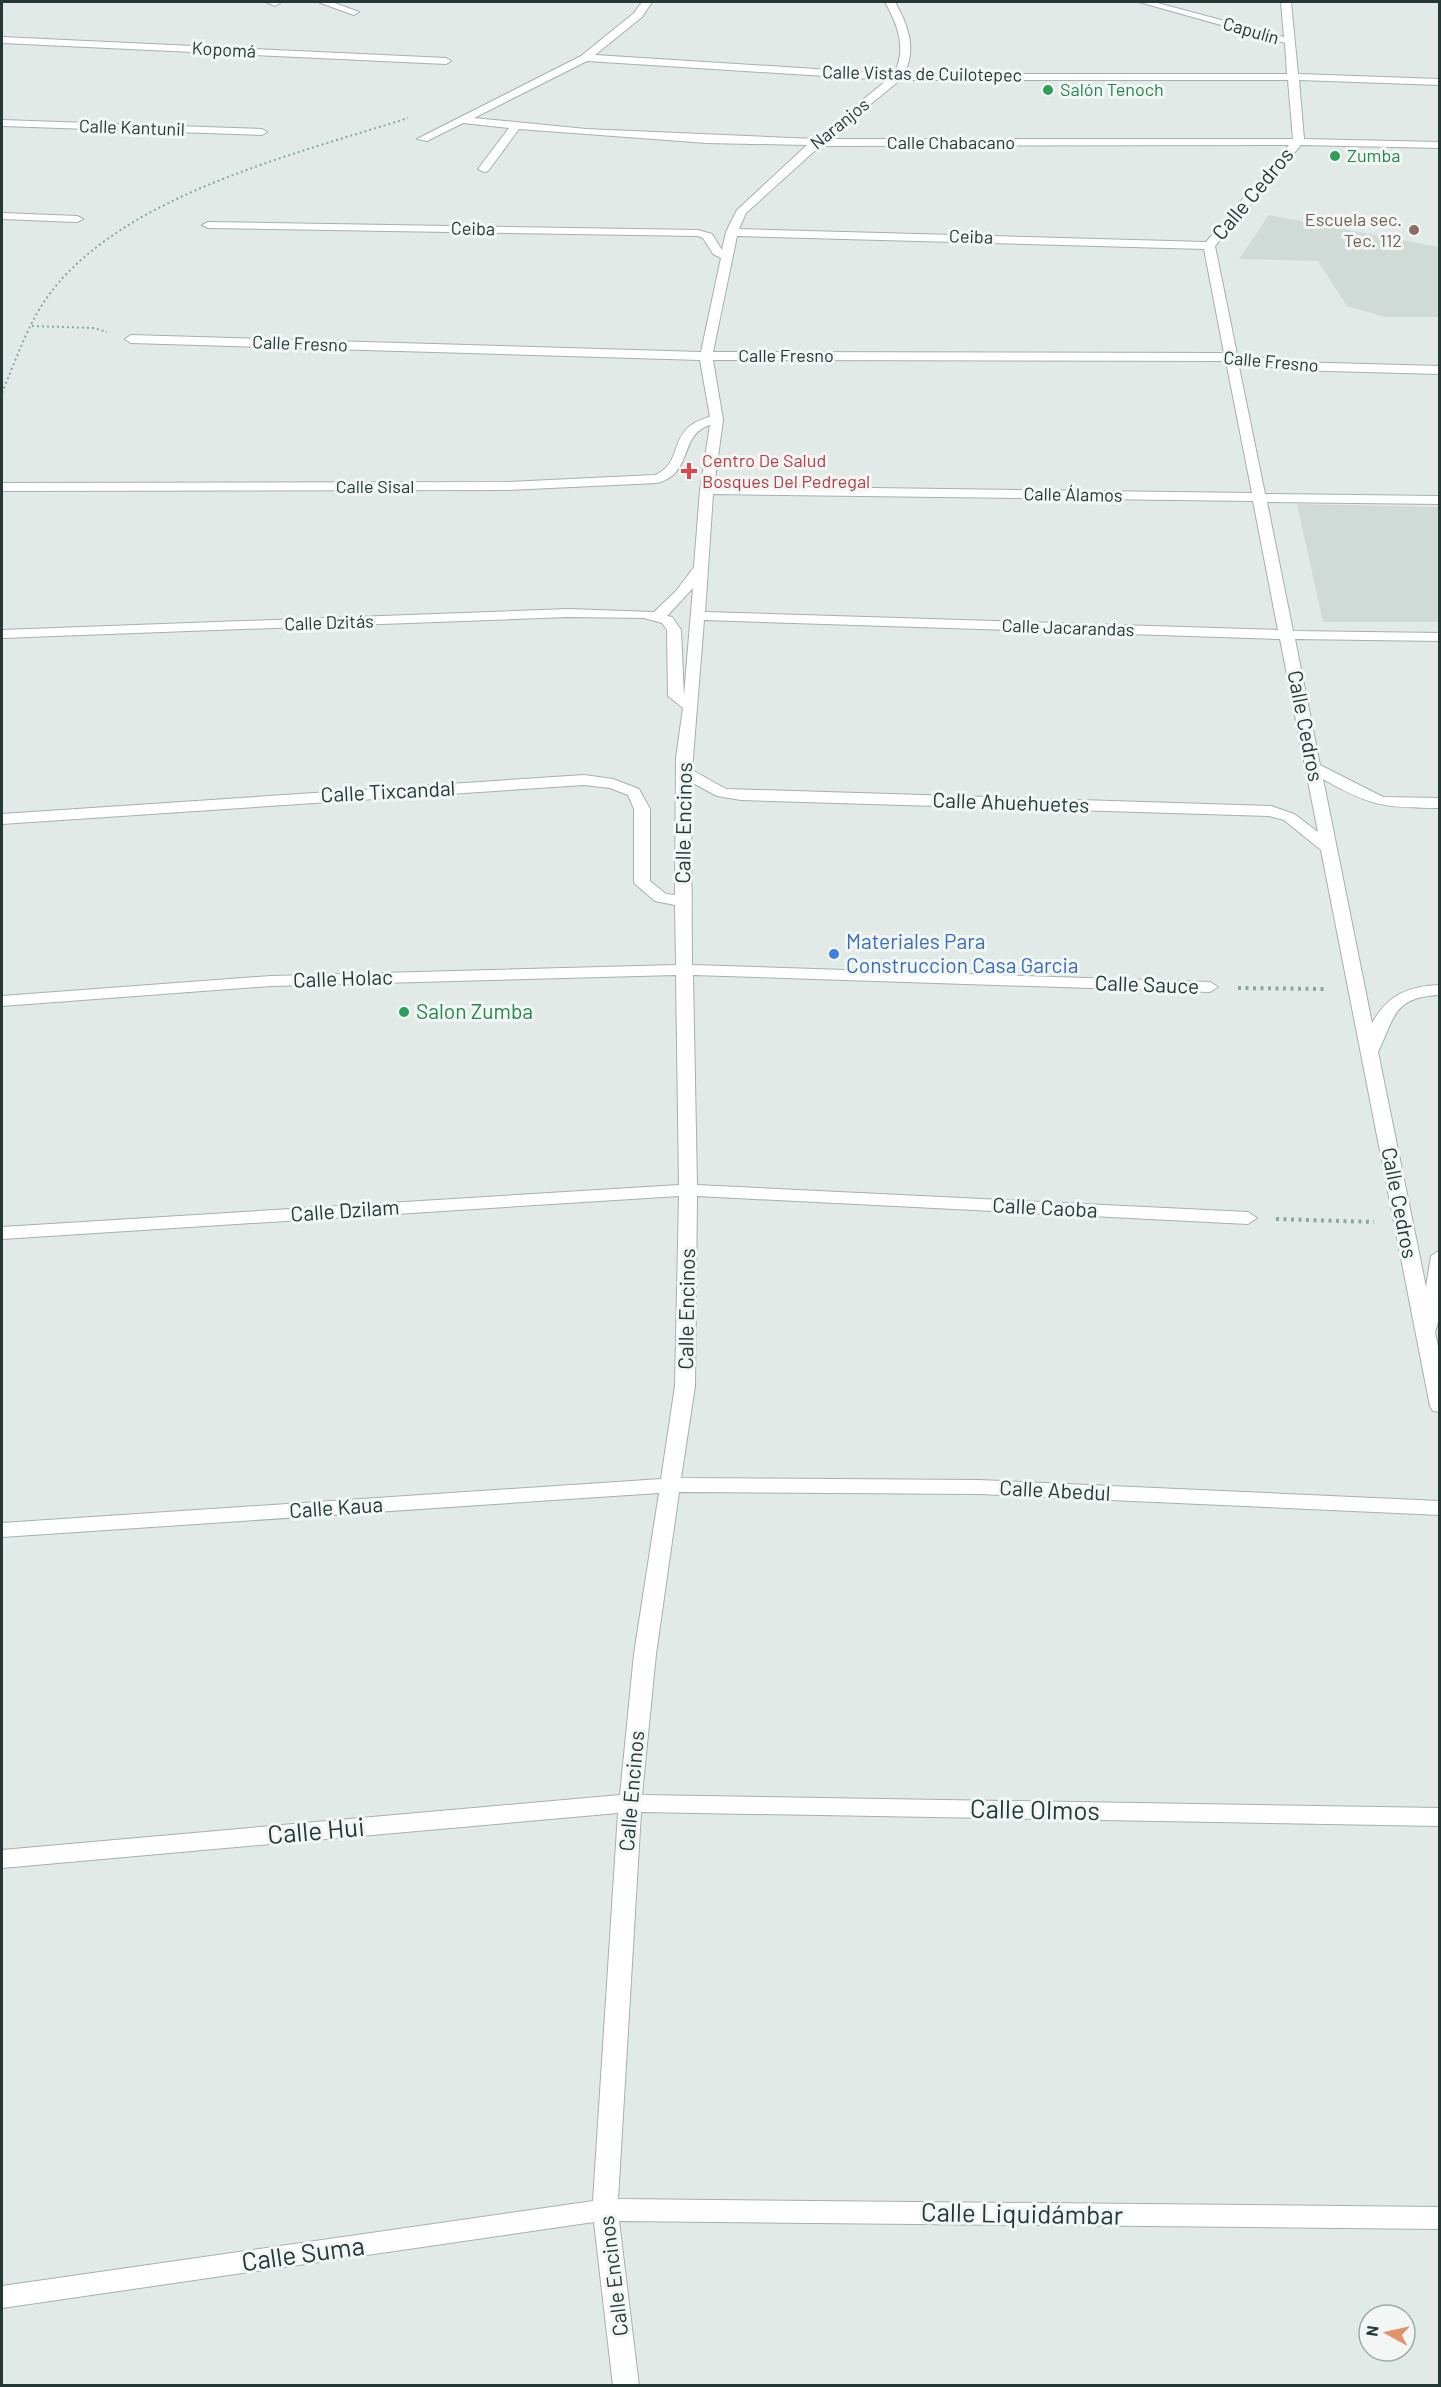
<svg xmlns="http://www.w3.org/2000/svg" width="1441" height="2387" viewBox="0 0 1441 2387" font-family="Barlow,sans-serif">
<rect width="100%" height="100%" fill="#e2eae8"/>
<g fill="#d0dad7">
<path d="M1269,215L1439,247V317H1385L1347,306L1318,261L1239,259Z"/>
<path d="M1297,504L1439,507V622H1323Z"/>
</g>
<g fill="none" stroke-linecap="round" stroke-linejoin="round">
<g stroke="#a5b1af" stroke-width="2">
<g id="street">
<path d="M266,2H279L280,3L275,6Z"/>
<path d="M318,2H332L359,12L354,15Z"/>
<path d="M642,2H652L642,17L595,55L894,74C907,49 898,25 885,2H895C908,25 917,49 904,74H1287L1285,43L1139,2H1154L1284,37L1281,2H1291L1298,74L1440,79V85L1299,80L1304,139L1440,142V148L1301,145L1215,246L1237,354L1291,362L1440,366V374L1291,370L1238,362L1265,494L1440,496V504L1267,502L1293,631L1440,633V641L1295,639L1320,765L1383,797L1440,798V808C1386,808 1369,806 1323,779L1372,1023C1388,995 1408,986 1440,985V995C1393,997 1395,1017 1378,1052L1426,1287L1431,1256L1440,1250V1315L1435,1332L1440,1356V1412L1433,1411L1430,1406L1321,850L1284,820L1269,816L741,800L717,796L691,782L692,965L1210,982L1218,987L1210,992L693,975L697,1185L1248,1212L1257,1218L1248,1224L697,1196L695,1386L681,1478L979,1480L1440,1501V1515L979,1494L679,1492L656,1654L642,1795L1440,1808V1826L641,1812L618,2199L1440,2207V2229L619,2221L639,2386H613L594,2222L2,2308V2286L593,2201L618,1813L2,1868V1850L620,1795L634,1654L659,1493L2,1537V1523L661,1479L675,1386L679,1196L2,1239V1227L679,1185L676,975L271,986L2,1006V996L271,976L676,965L675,905L655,901L634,883V809L628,795L610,788L584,785L2,824V814L584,775L613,779L639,789L650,809V881L666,894L675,895L676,758L683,708L668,696L667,630L662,623L644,618L568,617L2,638V630L568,609L654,612L676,591L694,567L700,490L710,425C678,435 694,474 657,483L507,490L2,491V483L507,482L655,475C686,462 665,428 710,417L700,360L131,343L125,339L131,335L701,352L721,258L713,254L703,238L697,236L208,228L202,225L208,222L698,230L712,234L722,250L726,232L737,210L807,145L707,143L519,129L488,171L484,172L478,169L509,128L463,123L427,141L417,139L581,56L634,13ZM587,61L887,80L815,139L586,129L474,118ZM900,80H1288L1293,139H828ZM1289,145L1206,242L739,229L746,213L820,146ZM737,236L1204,249L1224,353L713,352ZM713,360L1226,361L1252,493L714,486L723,420ZM713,494L1253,501L1278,630L705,612ZM693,588L684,696L681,630L672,617L667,616ZM704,620L1280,639L1318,832L1294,814L1271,806L726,789L692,770Z"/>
<path d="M2,37L446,58L451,61L446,64L2,43Z"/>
<path d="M2,120L262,129L267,132L262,135L2,126Z"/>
<path d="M2,213L77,216L83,219L77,222L2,219Z"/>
</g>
</g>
<g stroke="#86aaa3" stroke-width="2" stroke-dasharray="2 3" stroke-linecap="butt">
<path d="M32,326L94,328L107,332"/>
<path d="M2,393C17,357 30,317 55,287C132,193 296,154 408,118"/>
</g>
<g stroke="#86aaa3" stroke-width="4" stroke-dasharray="3 4.5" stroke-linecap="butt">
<path d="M1238,988L1326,989"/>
<path d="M1276,1219L1374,1222"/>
</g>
<use href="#street" fill="#fff" fill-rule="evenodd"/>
</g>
<g fill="#2e9e5b" stroke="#f2f7f5" stroke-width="2">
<circle cx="1048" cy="90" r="6"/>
<circle cx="1335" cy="156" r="6"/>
<circle cx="404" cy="1012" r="6"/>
</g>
<circle fill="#8d6e63" stroke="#f2f7f5" stroke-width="2" cx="1414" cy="230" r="6"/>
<path fill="#e0444e" stroke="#f2f7f5" stroke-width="2" d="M686 462h6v6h6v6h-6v6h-6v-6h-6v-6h6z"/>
<circle fill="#3f7fe0" stroke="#f2f7f5" stroke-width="2" cx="834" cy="954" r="6"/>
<g text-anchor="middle" stroke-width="6" stroke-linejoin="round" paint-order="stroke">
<g font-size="18" fill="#243936" stroke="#f2f7f5">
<text transform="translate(1251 31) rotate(16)" y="6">Capulín</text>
<text transform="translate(224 50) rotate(3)" y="6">Kopomá</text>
<text transform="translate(922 74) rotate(1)" y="6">Calle Vistas de Cuilotepec</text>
<text transform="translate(840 124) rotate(-39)" y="6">Naranjos</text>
<text transform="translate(132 128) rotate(2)" y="6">Calle Kantunil</text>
<text x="951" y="149">Calle Chabacano</text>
<text transform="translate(473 229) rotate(1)" y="6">Ceiba</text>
<text transform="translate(971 237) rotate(2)" y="6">Ceiba</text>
<text transform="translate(300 344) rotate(2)" y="6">Calle Fresno</text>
<text x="786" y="362">Calle Fresno</text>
<text transform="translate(1271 362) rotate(5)" y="6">Calle Fresno</text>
<text x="375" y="493">Calle Sisal</text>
<text transform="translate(1073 495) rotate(1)" y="6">Calle Álamos</text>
<text transform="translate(329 623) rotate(-2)" y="6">Calle Dzitás</text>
<text transform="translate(1068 628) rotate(2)" y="6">Calle Jacarandas</text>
</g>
<g font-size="18" fill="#27864d" stroke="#f2f7f5" text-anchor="start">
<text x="1060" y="96">Salón Tenoch</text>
<text x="1347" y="162">Zumba</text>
</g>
<g font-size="18" fill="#785e54" stroke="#f2f7f5" text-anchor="end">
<text x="1402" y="226">Escuela sec.<tspan x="1402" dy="21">Tec. 112</tspan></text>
</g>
<g font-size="18" fill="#be3a42" stroke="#f2f7f5" text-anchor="start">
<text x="702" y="467">Centro De Salud<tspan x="702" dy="21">Bosques Del Pedregal</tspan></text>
</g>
<g font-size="21" fill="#243936" stroke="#f2f7f5">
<text transform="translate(1253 194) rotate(-50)" y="7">Calle Cedros</text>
<text transform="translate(1305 726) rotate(79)" y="7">Calle Cedros</text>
<text transform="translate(388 792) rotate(-3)" y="7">Calle Tixcandal</text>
<text transform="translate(1011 803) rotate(2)" y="7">Calle Ahuehuetes</text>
<text transform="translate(684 823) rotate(-89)" y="7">Calle Encinos</text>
<text transform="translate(343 979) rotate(-2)" y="7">Calle Holac</text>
<text transform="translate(1147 985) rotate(2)" y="7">Calle Sauce</text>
<text transform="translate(1399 1203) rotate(79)" y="7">Calle Cedros</text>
<text transform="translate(1045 1208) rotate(3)" y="7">Calle Caoba</text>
<text transform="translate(345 1211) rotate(-4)" y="7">Calle Dzilam</text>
<text transform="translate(687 1309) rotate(-89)" y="7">Calle Encinos</text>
<text transform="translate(1055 1491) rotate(3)" y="7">Calle Abedul</text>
<text transform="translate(336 1508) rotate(-4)" y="7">Calle Kaua</text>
<text transform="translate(632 1791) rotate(-85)" y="7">Calle Encinos</text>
<text transform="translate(614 2276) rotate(-97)" y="7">Calle Encinos</text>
</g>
<g font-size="21" fill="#366cbe" stroke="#f2f7f5" text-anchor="start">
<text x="846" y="949">Materiales Para<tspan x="846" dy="24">Construccion Casa Garcia</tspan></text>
</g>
<g font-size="21" fill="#27864d" stroke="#f2f7f5" text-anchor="start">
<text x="416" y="1019">Salon Zumba</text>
</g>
<g font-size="26" fill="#243936" stroke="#f2f7f5">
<text transform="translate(1035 1810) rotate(1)" y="9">Calle Olmos</text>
<text transform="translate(316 1831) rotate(-5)" y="9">Calle Hui</text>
<text transform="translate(1022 2214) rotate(1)" y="9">Calle Liquidámbar</text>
<text transform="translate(303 2254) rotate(-8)" y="9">Calle Suma</text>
</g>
</g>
<rect width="1441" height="2387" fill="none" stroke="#243936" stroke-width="6"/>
<g transform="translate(1387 2333) rotate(278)"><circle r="28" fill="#f2f7f5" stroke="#a0aba9" stroke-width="1.5"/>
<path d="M0-4.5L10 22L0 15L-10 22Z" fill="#e19369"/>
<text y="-9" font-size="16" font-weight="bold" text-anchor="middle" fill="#243936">N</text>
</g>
</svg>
